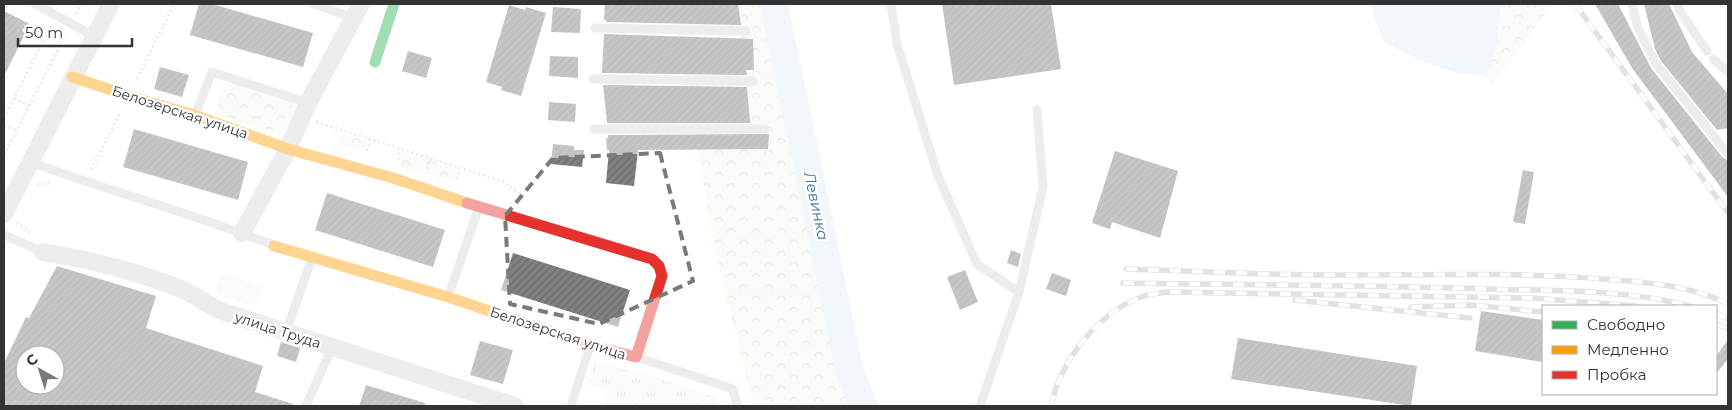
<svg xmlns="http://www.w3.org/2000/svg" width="1732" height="410" viewBox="0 0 1732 410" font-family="Montserrat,sans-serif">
<defs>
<pattern id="grass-tufts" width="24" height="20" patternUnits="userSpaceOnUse" patternTransform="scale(1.25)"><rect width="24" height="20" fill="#f1f5ed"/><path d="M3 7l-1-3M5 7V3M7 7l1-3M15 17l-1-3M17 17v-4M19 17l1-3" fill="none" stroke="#cfd2cc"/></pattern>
<pattern id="forest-crowns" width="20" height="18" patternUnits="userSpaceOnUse" patternTransform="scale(1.25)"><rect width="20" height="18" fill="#f1f5ed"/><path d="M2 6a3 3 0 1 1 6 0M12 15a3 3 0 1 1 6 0" fill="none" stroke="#cfd2cc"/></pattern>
<pattern id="building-hatch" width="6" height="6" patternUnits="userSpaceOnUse" patternTransform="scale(1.25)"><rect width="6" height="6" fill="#818181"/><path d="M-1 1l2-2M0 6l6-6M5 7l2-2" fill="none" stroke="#6a6a6a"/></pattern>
</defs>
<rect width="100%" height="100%" fill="#fff"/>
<path fill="url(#grass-tufts)" d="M594,362L649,375L718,398L720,406H604L609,391L587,384Z"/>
<g fill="url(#forest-crowns)">
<path d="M672,4H763L869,406H753L716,256Z"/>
<path d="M1501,4H1553L1492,84L1486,76L1498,29Z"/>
<path d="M226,83H233L290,101L296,108C293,120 293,131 278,134L224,116C212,105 216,95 226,83Z"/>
<path d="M341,133L368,142L364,152L338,144Z"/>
<path d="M404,152L458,169L453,182L400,166Z"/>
</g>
<path fill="#f1f5ed" d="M222,274H225L262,287L263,291L256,306H252L219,295L215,289L219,278Z"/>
<path fill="#ddebf3" d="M1372,4H1501L1496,46L1486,76L1454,72L1417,59L1383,41L1373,14Z"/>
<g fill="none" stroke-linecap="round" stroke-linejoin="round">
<path stroke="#ddebf3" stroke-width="28" d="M774,4L850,373L864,406"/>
</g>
<g fill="url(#building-hatch)" fill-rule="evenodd">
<path d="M199,4H212L313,33L303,67L190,35Z"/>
<path d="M605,4H738L741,25L606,22V20H604Z"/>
<path d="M942,4H1051L1061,69L954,85Z"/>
<path d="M1595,4H1618L1651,68L1723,158L1728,160V197L1632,68Z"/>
<path d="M1644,4H1669L1692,52L1728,94V128L1717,130L1661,61L1655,49Z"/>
<path d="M509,5L525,10L526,7L546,13L521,96L501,90L502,87L486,82Z"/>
<path d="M553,7L581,9L580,33L551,32Z"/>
<path d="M4,11L30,24L4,76Z"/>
<path d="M604,34L753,39L754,70H746L747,75L602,73Z"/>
<path d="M408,51L432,58L426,78L402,71Z"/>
<path d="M550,56L578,57V78L549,76Z"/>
<path d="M160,67L189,75L182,97L154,89Z"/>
<path d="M603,85L747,87L750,123H607Z"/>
<path d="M549,102L576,104L575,122L548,120Z"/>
<path d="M134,129L248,162L238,200L123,167Z"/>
<path d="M769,134L768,149L638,150L634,186L606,183L609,150H607L606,138H608V135Z"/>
<path d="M553,144L574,146V150H584L582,167L551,164Z"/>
<path d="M1115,151L1178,171L1160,238L1112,222L1110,229L1092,223Z"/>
<path d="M1523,170L1534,172L1525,224L1513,222Z"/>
<path d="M327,193L445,230L433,267L315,230Z"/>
<path d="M1011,250L1021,254L1018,267L1007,263Z"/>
<path d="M513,253L630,290L618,327L501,290Z"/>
<path d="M57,266L156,296L146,328L263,366L255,392L293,404L292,406H4V363L26,317L29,318ZM25,355H55V385H25Z"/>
<path d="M965,270L978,302L960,310L947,277Z"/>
<path d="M1052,273L1071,280L1066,296L1046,289Z"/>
<path d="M1481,311L1543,320L1542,362L1475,351Z"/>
<path d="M1238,338L1417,366L1411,406L1231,379Z"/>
<path d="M1728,340V359L1716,374V356Z"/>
<path d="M480,341L513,350L503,384L470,375Z"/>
<path d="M281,342L300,348L296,362L277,356Z"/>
<path d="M366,385L425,403V406H359Z"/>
</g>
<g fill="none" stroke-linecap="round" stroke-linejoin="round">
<g stroke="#d6d6d6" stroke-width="2.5" stroke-dasharray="2.5 2.5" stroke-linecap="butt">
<path d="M76,14L81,4"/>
<path d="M137,79L174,4"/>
<path d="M14,98L29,106"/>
<path d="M4,118L51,26"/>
<path d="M316,122L502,181L523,196"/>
<path d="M4,125L16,130"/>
<path d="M367,151L370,140"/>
<path d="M4,155L66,34"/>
<path d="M398,160L401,150"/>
<path d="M427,169L430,158"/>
<path d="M91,170L120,113"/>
<path d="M457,179L460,168"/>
<path d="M37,185L51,183"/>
<path d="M16,223L27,229L30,233"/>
</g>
<g stroke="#d7d7d7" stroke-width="9">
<path d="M35,4L94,36"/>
<path d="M314,4L353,18"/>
<path d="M891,4L897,44L938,176L977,264L1019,292"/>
<path d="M1632,4L1638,28L1656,64L1728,154"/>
<path d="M1677,4L1682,14L1707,51"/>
<path d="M595,28L746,31"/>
<path d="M1713,59L1728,72"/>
<path d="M593,79L753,81"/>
<path d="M195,115L212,72L308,103"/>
<path d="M594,129H765"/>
<path d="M30,162C110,191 193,214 273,245"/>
<path d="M4,235L43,252"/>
<path d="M448,297L479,207"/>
<path d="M286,332L312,258"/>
<path d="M636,357L733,389L737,406"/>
<path d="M306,406L332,347"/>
<path d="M571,406L590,346"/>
<path d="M980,406L1019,292L1043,187L1037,110"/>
</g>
<g stroke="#d7d7d7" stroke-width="18">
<path d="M4,214L111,4"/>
<path d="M242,233L288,149L308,103L361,4"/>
<path d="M43,252C90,260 137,271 181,289C194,294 205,303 218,310L515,406"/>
</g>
<path stroke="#30b455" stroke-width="11" d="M375,62L394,4"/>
<g stroke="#ff9f0a" stroke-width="11">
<path d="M72,77L132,97L194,115L288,149L393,178L467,203"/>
<path d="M274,246L448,297L593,346"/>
</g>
<path stroke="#e5322d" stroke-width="11" d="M467,203L652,259L659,266L662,276L636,357L593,346"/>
<g stroke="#bebebe" stroke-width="5.5">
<g id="rail">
<path d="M1575,4L1728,213"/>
<path d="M1126,269C1196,271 1267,275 1338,275C1426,275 1515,272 1603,279C1644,282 1691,285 1728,304"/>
<path d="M1123,283C1245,285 1366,285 1487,289C1554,291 1624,289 1690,306"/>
<path d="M1295,300L1470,318"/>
<path d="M1411,307L1471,305L1543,312"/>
<path d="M1716,313L1728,319"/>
<path d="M1716,324L1728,329"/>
<path d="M1051,406C1060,361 1099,311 1144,296C1151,294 1159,293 1167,292L1532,298L1636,306"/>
</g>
</g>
<use href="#rail" stroke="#fff" stroke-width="4" stroke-dasharray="11" stroke-linecap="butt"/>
</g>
<path d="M0 0H1732V410H0ZM660,153L693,281L599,324L510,304L505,216L553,158Z" fill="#fff" fill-opacity=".55" fill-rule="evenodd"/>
<path fill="none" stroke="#7a7a7a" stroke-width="4" stroke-dasharray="10 6" stroke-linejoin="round" d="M660,153L693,281L599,324L510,304L505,216L553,158Z"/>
<g text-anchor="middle" stroke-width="5" stroke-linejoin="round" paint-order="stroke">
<g font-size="14" fill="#333" stroke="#fff">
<text transform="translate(180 112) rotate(18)" y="5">Белозерская улица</text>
<text transform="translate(278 330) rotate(18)" y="5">улица Труда</text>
<text transform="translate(558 333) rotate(18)" y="5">Белозерская улица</text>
</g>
<g font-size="15" font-style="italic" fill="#3f7597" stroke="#fff">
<text transform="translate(816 206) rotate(78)" y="5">Левинка</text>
</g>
</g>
<rect width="1732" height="410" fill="none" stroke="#333333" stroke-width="10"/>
<rect x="1542" y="305" width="175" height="90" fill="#ffffff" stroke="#adadad"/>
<rect x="1552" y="321" width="25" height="8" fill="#30b455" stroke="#adadad"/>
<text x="1587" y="330" font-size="15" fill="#333333">Свободно</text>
<rect x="1552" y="346" width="25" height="8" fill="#ff9f0a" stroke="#adadad"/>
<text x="1587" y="355" font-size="15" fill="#333333">Медленно</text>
<rect x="1552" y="371" width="25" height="8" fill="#e5322d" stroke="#adadad"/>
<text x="1587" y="380" font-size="15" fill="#333333">Пробка</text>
<g transform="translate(40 370) rotate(321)"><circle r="24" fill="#ffffff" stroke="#adadad"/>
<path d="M0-4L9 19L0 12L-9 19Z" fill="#7a7a7a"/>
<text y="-8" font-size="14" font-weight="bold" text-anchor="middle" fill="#333333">С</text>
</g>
<path d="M18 38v8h114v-8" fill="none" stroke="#333333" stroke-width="2.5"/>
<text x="25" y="38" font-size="15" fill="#333333" stroke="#ffffff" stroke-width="4" paint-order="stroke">50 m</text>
</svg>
